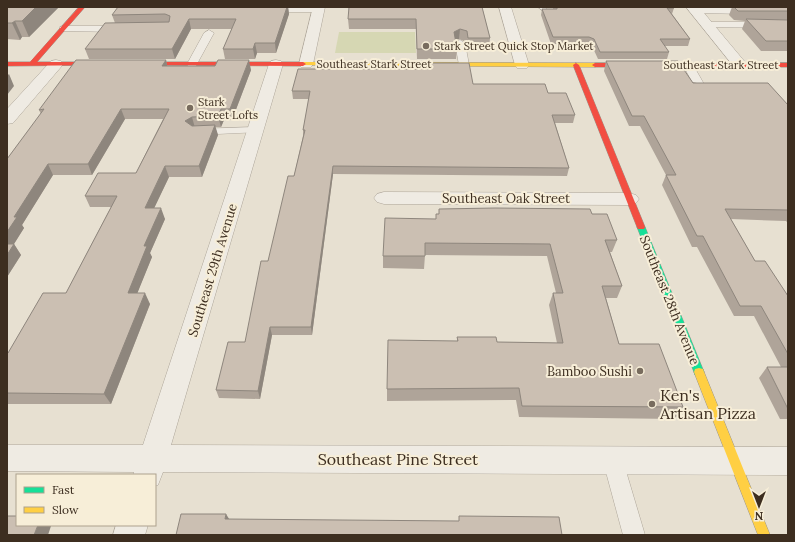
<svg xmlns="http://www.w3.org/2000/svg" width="795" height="542" viewBox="0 0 795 542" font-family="Lora,serif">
<rect width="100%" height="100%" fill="#e7e0d1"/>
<path fill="#d6d7b3" d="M339,32H415L416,53H335Z"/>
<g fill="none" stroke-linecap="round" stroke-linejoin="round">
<g stroke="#ada599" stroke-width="1">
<g id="lane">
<path d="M267,7H321L323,9L319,12H270L267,11Z"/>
<path d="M538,7H547V8L543,11Z"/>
<path d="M696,8H751L755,11L751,14L693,13L692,11Z"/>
<path d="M706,22H788V28L703,27L701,25Z"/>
<path d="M63,26H121L126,29L121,32L60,31V27Z"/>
<path d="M209,30L214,33L197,64L196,66H188L187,64L204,33Z"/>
<path d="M460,40L465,43L469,65L464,68L459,65L455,43Z"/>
<path d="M688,62L692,63L704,84L719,85L720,87L719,89H696L683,65Z"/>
<path d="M255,127L259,128L261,130L259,132L196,135L190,132L196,129Z"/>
<path d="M613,452L620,454L623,461L645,535H623L603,461L606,454Z"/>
</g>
</g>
<g stroke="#ada599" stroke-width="1">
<g id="street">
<path d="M313,7H325L313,64L311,67H301L299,64Z"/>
<path d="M499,7H511L529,65L527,68H517L515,65Z"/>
<path d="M686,7H699L745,62L747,65L745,68H735Z"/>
<path d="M56,60L61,61L63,64L61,67L13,123L7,124V109L51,61Z"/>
<path d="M276,60L281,61L283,64L171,445L788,447V475L163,472L158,485L155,486V475H133L134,472L7,471V445H143L269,64L271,61Z"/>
<path d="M384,192L629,193L636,195L639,199L636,203L629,205L384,204L377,202L374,198L377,194Z"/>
<path d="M116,525H148L145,535H113Z"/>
</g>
</g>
<g stroke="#9c958a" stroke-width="1">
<path id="fast" d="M641,224L645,227L704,372L703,375L699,376L695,375L694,372L637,227Z"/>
</g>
<g stroke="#9c958a" stroke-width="1">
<g id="slow">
<path d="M303,62L595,63L598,65L595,67L301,65V63Z"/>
<path d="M699,368L703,369L704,372L770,535H758L694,372L695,369Z"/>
</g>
</g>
<g stroke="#9c958a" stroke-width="1">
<g id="jam">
<path d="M79,7H85L37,62H103L105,63V65L7,66V62H30Z"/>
<path d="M137,62H303L306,64L303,66L135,65V63Z"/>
<path d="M576,63L579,65L645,227L644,229H638L637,227L573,65Z"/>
<path d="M788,63V67H595L592,65L595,63Z"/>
</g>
</g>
<use href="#lane" fill="#efebe3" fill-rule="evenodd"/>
<use href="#street" fill="#efebe3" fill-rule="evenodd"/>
<use href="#fast" fill="#16e098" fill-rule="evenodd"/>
<use href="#slow" fill="#ffcf43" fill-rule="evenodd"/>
<use href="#jam" fill="#f24e42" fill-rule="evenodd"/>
</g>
<g fill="#afa499">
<path d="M7,7H59L29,37H22L20,40L7,39Z"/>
<path d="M118,7H288L289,14L276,53H257L255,59H225L223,49L232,29H191L175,59H89L85,49L115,23L112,15Z"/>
<path d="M482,7L490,38L489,48H467L466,42L459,39L456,41L457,49L456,59H417L416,29H349L348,19Z"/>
<path d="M553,7H673L674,8L672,14L690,39L688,46H664L669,52L667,59H598L592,46L588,44H551L541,15L542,9H553Z"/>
<path d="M732,7H788V51H761L742,29L745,21L734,20L729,15Z"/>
<path d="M166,60L167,66L251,70L232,120H224L221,127H215L218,135L202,177H169L154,208L165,219L150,253L152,257L137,293L150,304L111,404H7V353H8L66,293L111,207H90L85,196L136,173L163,119H125L92,175H53L22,225L24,228L14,244L21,255L7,277V159L41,114L39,110Z"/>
<path d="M606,61L788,105V223L786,221L731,219L755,261L788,296V419H780L759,378L767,367H781L754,316H734L697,247H692L662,185L666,175L640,126H629L604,71Z"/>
<path d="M417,63L473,84L548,93L575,115L573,123H555L569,168L567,176L333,174L312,335H272L260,399L219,398L216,390L245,342L268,261L294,176L303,136V130L309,99H293L292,91L417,69Z"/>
<path d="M439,209L592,214L617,240L612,252H610L622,286L617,298H606L619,344L683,407L675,419L519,417L516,400L387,401V389L457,341V337L497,342L557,343L549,305L553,293H556L547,256L425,255L424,269L383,268V256L436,219V214H439Z"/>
</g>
<g fill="#8e867d">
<path d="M36,7H59L29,37L22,21Z"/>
<path d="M287,7H288L289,14L276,53L275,43Z"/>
<path d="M189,19L191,29L175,59L172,49Z"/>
<path d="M15,21L22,37L20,40L12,23Z"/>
<path d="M460,29L459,39L454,42V32Z"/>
<path d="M255,43L257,53L255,59L253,49Z"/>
<path d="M166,60L168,70L162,66Z"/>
<path d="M249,60L251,70L232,120L230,109Z"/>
<path d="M9,74L14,86L7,95V76Z"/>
<path d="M121,109L125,119L92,175L88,164Z"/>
<path d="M221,109L224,120L221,127L218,116Z"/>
<path d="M192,117L195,128L185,121Z"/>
<path d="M215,125L218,135L202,177L199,166Z"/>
<path d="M48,164L53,175L22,225L24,228L7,255V232L14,217Z"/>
<path d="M165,166L169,177L149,219L145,208Z"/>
<path d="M333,166V174L312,335L311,327Z"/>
<path d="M161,208L165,219L150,253L152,257L133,304L128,293L144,246Z"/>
<path d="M14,244L21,255L7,277V255Z"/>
<path d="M145,293L150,304L111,404L104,394Z"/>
<path d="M270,327L272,335L260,399L258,391Z"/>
<path d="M226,514L231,522L225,519Z"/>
<path d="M38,525L51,526L48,535H34Z"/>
</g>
<g fill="#cbbfb2" stroke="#8e867d">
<path d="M7,7H36L22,21H15L12,23H7Z"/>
<path d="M118,7H287L275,43H255L253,49H223L236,19H189L172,49H85L105,23L169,22L170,16L165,14L112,15Z"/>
<path d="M349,7H482L490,38H468L467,31L460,29L454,32L457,49H417L416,19H348Z"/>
<path d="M557,7H673L674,8H667L690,39H660L669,52H600L594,39L589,37H553L542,9H557Z"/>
<path d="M734,7H788V11H738Z"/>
<path d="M746,19L788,20V41H766Z"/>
<path d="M76,60H166L162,66H215L218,60H249L230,109H221L218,116L192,117L185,121L192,126L215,125L199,166H165L145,208H161L144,246H147L128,293H145L104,394L7,393V353H8L43,293H66L117,196H85L98,173H136L169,109H121L88,164H48L14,217H17L7,232V159L44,109L39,110Z"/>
<path d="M606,61H678L693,83H768L788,105V210L725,209L755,261H765L788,296V354L761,306H740L703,236H697L666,175H676L644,116H632Z"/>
<path d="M417,63H469L473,84H545L548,93H566L575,115H552L569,168L333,166L311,327H270L258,391L216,390L228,342H245L261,261H268L288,176H294L305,130H303L310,91H292L298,69H418Z"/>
<path d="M495,208L590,209L592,214H607L617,240H605L622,286H602L619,344H659L683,407L522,406L519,388L387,389L388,340L458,341L457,337H496L497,342L563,343L553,293H563L550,244L425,243V256H383L385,218L436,219V214H439V209Z"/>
<path d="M7,244H14L7,255Z"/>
<path d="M767,367H788V409Z"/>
<path d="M181,514H226L225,519L459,521V516L559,517L562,535H176Z"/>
<path d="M7,516H17V525H38L34,535H7Z"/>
</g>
<g fill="#786c5e" stroke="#f7eed8" stroke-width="1.5">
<circle cx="426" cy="46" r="4"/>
<circle cx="190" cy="108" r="4"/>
<circle cx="640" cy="371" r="4"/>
<circle cx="652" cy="404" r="4"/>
</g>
<g text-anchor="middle" stroke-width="4" stroke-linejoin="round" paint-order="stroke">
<g font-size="11" fill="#3d2e20" stroke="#f7eed8" text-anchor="start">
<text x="434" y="50">Stark Street Quick Stop Market</text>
<text x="198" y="106">Stark<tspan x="198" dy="13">Street Lofts</tspan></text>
</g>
<g font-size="11" fill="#3d2e20" stroke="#f7eed8">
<text x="374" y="68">Southeast Stark Street</text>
<text x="721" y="69">Southeast Stark Street</text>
</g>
<g font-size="13" fill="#3d2e20" stroke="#f7eed8">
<text x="506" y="203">Southeast Oak Street</text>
<text transform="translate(212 270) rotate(-73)" y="5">Southeast 29th Avenue</text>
<text transform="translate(670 300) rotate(68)" y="5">Southeast 28th Avenue</text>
</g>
<g font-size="13" fill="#3d2e20" stroke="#f7eed8" text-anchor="end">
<text x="632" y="376">Bamboo Sushi</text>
</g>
<g font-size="16" fill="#3d2e20" stroke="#f7eed8" text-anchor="start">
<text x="660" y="401">Ken's<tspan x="660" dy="18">Artisan Pizza</tspan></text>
</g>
<g font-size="16" fill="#3d2e20" stroke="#f7eed8">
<text x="398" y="465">Southeast Pine Street</text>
</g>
</g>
<rect width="795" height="542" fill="none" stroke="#3d2e20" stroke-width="16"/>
<rect x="16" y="474" width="140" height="52" fill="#f7eed8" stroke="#ada18e"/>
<rect x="24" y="487" width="20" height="6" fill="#16e098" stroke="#ada18e"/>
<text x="52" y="494" font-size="12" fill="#3d2e20">Fast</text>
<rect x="24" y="507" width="20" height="6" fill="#ffcf43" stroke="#ada18e"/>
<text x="52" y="514" font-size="12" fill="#3d2e20">Slow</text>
<g transform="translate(759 506) rotate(180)" stroke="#f7eed8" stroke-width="3" paint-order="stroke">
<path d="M0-3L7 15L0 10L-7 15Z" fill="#3d2e20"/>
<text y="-6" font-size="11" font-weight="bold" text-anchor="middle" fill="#3d2e20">N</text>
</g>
</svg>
